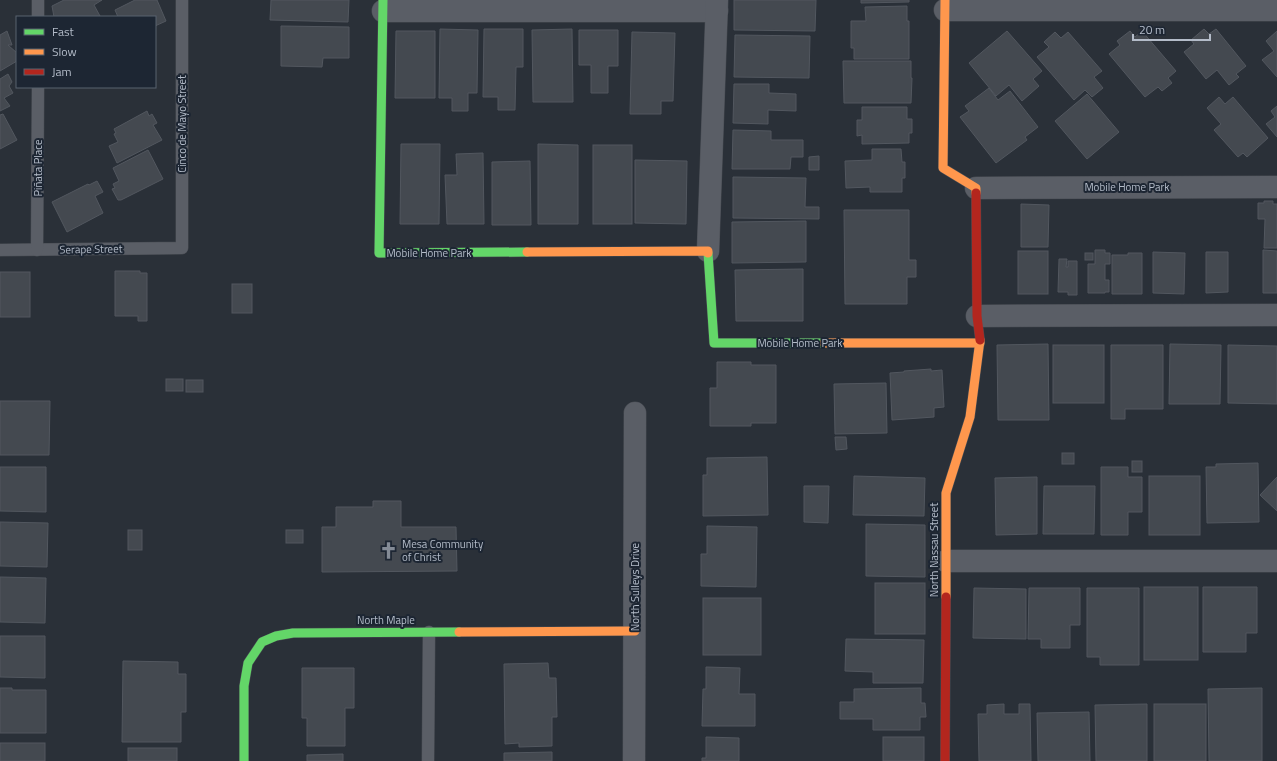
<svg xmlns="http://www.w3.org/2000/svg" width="1277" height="761" viewBox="0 0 1277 761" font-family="'Titillium Web',sans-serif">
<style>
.building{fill:#444950;stroke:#52575f}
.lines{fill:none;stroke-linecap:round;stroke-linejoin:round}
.lane-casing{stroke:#484c53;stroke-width:13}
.street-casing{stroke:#484c53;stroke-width:23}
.fast-casing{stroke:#484c53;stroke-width:10}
.slow-casing{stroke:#484c53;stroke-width:10}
.jam-casing{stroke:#484c53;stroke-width:10}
.lane{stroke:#5a5e66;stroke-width:12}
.street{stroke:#5a5e66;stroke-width:22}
.fast{stroke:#63d668;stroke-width:9}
.slow{stroke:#ff974d;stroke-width:9}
.jam{stroke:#b3261e;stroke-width:9}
.labels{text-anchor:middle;stroke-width:4;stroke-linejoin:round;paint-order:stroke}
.street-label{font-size:11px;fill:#b4bcc9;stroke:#1d2633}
.poi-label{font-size:11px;fill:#b4bcc9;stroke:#1d2633;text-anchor:start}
</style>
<rect width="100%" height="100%" fill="#2a3038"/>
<!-- building -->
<g class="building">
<polygon points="64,0 102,0 94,5 100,16 97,17 54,17 52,6"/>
<polygon points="135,0 157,0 166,21 155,26 155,17 118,17 115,10"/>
<polygon points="271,0 349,0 348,22 270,20"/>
<polygon points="734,0 816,0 815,31 734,30"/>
<polygon points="861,0 909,0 909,2 861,3"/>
<polygon points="907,6 907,21 909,21 909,59 854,59 854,48 851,48 851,21 866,21 865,7"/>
<polygon points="281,26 349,27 349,58 323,58 322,67 281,66"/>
<polygon points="440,29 478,30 477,93 468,93 468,111 452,111 452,98 439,98"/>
<polygon points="484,29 523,29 523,67 516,67 515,110 498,110 498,97 483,97"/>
<polygon points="572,29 573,102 533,102 532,30"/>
<polygon points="1204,29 1209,34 1216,29 1246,66 1236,74 1239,77 1229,85 1217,70 1206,79 1184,52 1194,44 1191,40"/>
<polygon points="579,30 618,30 618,66 608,66 608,93 591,93 591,65 579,65"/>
<polygon points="7,31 12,45 8,45 17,53 17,61 0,71 0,35"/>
<polygon points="396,31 435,31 435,98 395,98"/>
<polygon points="1007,31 1042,71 1033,79 1039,86 1022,101 1009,85 996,96 969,63"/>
<polygon points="1130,31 1135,37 1142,31 1176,71 1168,78 1172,83 1162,91 1158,87 1145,97 1109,54 1120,45 1117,41"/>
<polygon points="1277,31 1277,77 1262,60 1274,51 1266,41"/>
<polygon points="632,32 675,33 673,101 661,101 661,114 630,114"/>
<polygon points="1055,32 1061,38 1068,32 1102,71 1094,77 1103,88 1092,97 1085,90 1074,100 1037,57 1049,47 1044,42"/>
<polygon points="735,35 810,36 809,78 734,77"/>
<polygon points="843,61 911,61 911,78 912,78 911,103 844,103"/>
<polygon points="8,74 12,82 9,86 13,93 4,98 10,106 0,111 0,79"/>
<polygon points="734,84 769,84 769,93 796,94 796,111 768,110 768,124 733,123"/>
<polygon points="989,88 998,100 1010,91 1038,127 1025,137 1027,140 996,163 960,117 969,111 965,106"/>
<polygon points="1087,94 1119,132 1087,159 1055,121"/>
<polygon points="1219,97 1225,104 1233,97 1268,138 1247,157 1243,153 1238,157 1214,130 1221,124 1207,108"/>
<polygon points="1277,106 1277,137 1266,124 1275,117 1271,111"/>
<polygon points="862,107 907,107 907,119 912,119 912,133 909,133 909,143 862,144 862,135 857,136 857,120 862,120"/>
<polygon points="147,111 149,116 152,114 157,123 153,125 162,140 117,163 109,146 118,142 114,134 116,133 114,129"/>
<polygon points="3,114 17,140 0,149 0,115"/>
<polygon points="733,130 771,131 771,140 803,140 803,157 791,157 790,169 732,169"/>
<polygon points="401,144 440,144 439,224 400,224"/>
<polygon points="538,144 578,145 578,224 538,224"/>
<rect x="593" y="145" width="39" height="79"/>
<polygon points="872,149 901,149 902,162 905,162 905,178 902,178 902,192 870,192 870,187 846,188 845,161 872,160"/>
<polygon points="148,150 163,179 121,200 118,200 112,189 115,188 113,184 119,181 113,168"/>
<polygon points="483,153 484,224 447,224 445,175 457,175 456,154"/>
<polygon points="819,156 819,170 809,170 809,157"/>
<polygon points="635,160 687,161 686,224 635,223"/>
<polygon points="530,161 531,225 492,225 492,162"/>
<polygon points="733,177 806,178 805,207 819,207 819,219 733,218"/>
<polygon points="97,181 103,192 95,196 103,213 67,232 52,202 88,184 89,185"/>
<polygon points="1264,201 1273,201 1273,204 1277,204 1277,248 1264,248 1265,219 1258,219 1258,203 1264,203"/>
<polygon points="1021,204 1049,205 1048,247 1021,247"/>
<polygon points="844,210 909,210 909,260 916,260 916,277 907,277 907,304 845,304"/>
<polygon points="806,221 806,262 732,263 732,222"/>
<polygon points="1095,250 1105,250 1105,253 1110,253 1110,264 1105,264 1105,280 1109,280 1109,292 1105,292 1105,293 1088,293 1088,264 1095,264"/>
<polygon points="1263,250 1277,251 1277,293 1263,293"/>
<rect x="1018" y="251" width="30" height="43"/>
<polygon points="1153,252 1185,253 1184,294 1153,293"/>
<polygon points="1206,252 1228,252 1228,292 1206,293"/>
<rect x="1085" y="253" width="8" height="7"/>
<polygon points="1128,253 1142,253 1142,294 1112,294 1112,255 1128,255"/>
<polygon points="1059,259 1067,259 1066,267 1068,267 1068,261 1077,261 1077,295 1068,295 1068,292 1058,292"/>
<polygon points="803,269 803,321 736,321 735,270"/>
<polygon points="115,271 140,271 140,273 147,273 147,321 138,321 138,316 115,316"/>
<rect x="0" y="272" width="30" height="45"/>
<rect x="232" y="284" width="20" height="29"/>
<polygon points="1048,344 1049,420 998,420 997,345"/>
<polygon points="1170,344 1221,345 1220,404 1169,404"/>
<rect x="1053" y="345" width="51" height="58"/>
<polygon points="1111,345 1163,345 1163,409 1125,409 1125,419 1111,419"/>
<polygon points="1228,345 1277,346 1277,404 1228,403"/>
<polygon points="717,362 751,362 751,365 776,365 776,423 751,423 751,426 710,426 710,388 717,388"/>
<polygon points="931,369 931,371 942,370 944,407 934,408 934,417 892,420 890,373 904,372 904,371"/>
<rect x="166" y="379" width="17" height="12"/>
<rect x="186" y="380" width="17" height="12"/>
<polygon points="886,383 887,433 835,434 834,384"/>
<polygon points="0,401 50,401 49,455 0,455"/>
<polygon points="835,437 846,437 847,449 836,450"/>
<rect x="1062" y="453" width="12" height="11"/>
<polygon points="767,457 768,515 703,516 703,475 707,475 707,458"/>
<rect x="1132" y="461" width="10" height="11"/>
<polygon points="1258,463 1259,522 1207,523 1206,467 1216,467 1216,464"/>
<polygon points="0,467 46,467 46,512 0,511"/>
<polygon points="1101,467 1128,467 1128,477 1142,477 1142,512 1128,512 1128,535 1101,535"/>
<polygon points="854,476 925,478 924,516 853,515"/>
<rect x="1149" y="476" width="51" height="59"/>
<polygon points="1037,477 1037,534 996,535 995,478"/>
<polygon points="1277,477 1277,511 1260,495"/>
<polygon points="804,486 829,486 828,523 804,522"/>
<polygon points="1044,486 1095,486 1094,534 1043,534"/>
<polygon points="373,501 401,501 401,527 456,527 457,571 322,572 322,527 336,527 336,507 373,507"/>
<polygon points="0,522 48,523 47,567 0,566"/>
<polygon points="866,524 925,525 925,577 866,576"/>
<polygon points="707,526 757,527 756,587 701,586 701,554 707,554"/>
<rect x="128" y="530" width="14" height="20"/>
<rect x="286" y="530" width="17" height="13"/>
<polygon points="0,577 46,578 45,623 0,622"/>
<rect x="875" y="583" width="50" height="51"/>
<rect x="1144" y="587" width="54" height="73"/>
<polygon points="1203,587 1257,587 1257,633 1246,633 1246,652 1203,652"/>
<polygon points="974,588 1026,589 1026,639 973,638"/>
<polygon points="1029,588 1080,588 1080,625 1070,625 1070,648 1041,648 1041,639 1028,639"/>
<polygon points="1087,588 1139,588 1139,665 1100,665 1100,657 1087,657"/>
<rect x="703" y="598" width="58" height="57"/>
<polygon points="0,636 45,636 45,678 0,677"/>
<polygon points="846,639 924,640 923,683 873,683 873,672 845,671"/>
<polygon points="123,661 178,662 178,674 186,674 186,712 181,712 181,742 122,742"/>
<polygon points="548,663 549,678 556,678 557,717 552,717 552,746 519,747 519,743 505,744 504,664"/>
<polygon points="706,667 740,668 739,694 755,694 755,726 702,726 703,689 706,689"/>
<polygon points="302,668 354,668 354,708 345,708 345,746 307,746 307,718 302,718"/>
<polygon points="0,688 12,688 12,690 46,690 46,733 0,733"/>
<polygon points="921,688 921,703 925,703 926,717 920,717 920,730 873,730 873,719 840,719 840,702 854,702 854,689"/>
<polygon points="1262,688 1262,761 1209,761 1208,689"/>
<polygon points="1004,704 1004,714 1019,714 1019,704 1030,704 1031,761 979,761 978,714 987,714 987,705"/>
<polygon points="1147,704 1147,761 1096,761 1095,705"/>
<rect x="1154" y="704" width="52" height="57"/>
<polygon points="1089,712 1090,761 1038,761 1037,713"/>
<polygon points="706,737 739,738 739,761 702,761 702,758 706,758"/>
<rect x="883" y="737" width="41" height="24"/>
<rect x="0" y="743" width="45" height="18"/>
<rect x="128" y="748" width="49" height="13"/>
<polygon points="552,752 552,761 504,761 504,753"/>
<polygon points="343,754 343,761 307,761 307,755"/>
</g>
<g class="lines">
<defs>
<g id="lane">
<polyline points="38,17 38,0"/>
<polyline points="0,250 182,248 182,0"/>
<polyline points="37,250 38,87"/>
<polyline points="428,761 429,632"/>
</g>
<g id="street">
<polyline points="945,10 1277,10"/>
<polyline points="383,11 717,11"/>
<polyline points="976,188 1277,187"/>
<polyline points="708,251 717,0"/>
<polyline points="977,316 1277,315"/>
<polyline points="946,561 1277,561"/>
<polyline points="634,761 635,413"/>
</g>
<g id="fast">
<polyline points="383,0 379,253 527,252"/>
<polyline points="708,253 714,343 824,343"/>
<polyline points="244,761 244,686 248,663 262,642 276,636 293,633 459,632"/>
</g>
<g id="slow">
<polyline points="945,0 943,168 976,188 976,193"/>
<polyline points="527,252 708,251 708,253"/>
<polyline points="824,343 980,343"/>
<polyline points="946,597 946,493 970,417 980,340"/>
<polyline points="459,632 635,631"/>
</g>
<g id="jam">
<polyline points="976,193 977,316 980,340"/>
<polyline points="945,761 946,597"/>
</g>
</defs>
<!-- lane casing -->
<use href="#lane" class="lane-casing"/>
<!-- street casing -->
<use href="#street" class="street-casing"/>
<!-- fast casing -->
<use href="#fast" class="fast-casing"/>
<!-- slow casing -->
<use href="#slow" class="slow-casing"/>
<!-- jam casing -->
<use href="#jam" class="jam-casing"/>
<!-- lane -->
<use href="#lane" class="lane"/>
<!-- street -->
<use href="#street" class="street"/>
<!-- fast -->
<use href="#fast" class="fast"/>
<!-- slow -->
<use href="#slow" class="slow"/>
<!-- jam -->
<use href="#jam" class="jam"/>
</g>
<!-- icons -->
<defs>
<symbol id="church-bare" viewBox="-9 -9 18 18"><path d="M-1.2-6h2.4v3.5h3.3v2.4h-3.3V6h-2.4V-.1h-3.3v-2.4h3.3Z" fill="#848b96" stroke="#1d2633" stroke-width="2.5" paint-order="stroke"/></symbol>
</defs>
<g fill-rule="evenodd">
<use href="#church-bare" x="376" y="538" width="25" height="25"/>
</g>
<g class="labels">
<!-- street labels -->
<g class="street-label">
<text transform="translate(182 124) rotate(-90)" y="4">Cinco de Mayo Street</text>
<text transform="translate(38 168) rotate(-90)" y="4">Piñata Place</text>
<text x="1127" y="191">Mobile Home Park</text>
<text transform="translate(91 249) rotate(-1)" y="4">Serape Street</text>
<text x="429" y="257">Mobile Home Park</text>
<text x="800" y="347">Mobile Home Park</text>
<text transform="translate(934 550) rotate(-90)" y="4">North Nassau Street</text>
<text transform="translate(635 587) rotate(-90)" y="4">North Sulleys Drive</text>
<text x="386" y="624">North Maple</text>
</g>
<!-- poi labels -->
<g class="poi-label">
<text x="402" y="548">Mesa Community<tspan x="402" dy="13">of Christ</tspan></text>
</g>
</g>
<!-- legend -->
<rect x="16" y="16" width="140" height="72" fill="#1d2633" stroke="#59626f"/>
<rect x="24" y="29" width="20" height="6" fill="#63d668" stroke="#59626f"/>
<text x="52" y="36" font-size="12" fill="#b4bcc9">Fast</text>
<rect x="24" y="49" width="20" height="6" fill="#ff974d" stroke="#59626f"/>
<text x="52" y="56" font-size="12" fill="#b4bcc9">Slow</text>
<rect x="24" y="69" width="20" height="6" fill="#b3261e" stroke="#59626f"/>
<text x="52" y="76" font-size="12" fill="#b4bcc9">Jam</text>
<!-- scale -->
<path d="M1133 34v6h77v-6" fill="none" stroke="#b4bcc9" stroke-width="2"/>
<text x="1139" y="34" font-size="12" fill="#b4bcc9" stroke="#1d2633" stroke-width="3" paint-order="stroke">20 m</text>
</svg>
